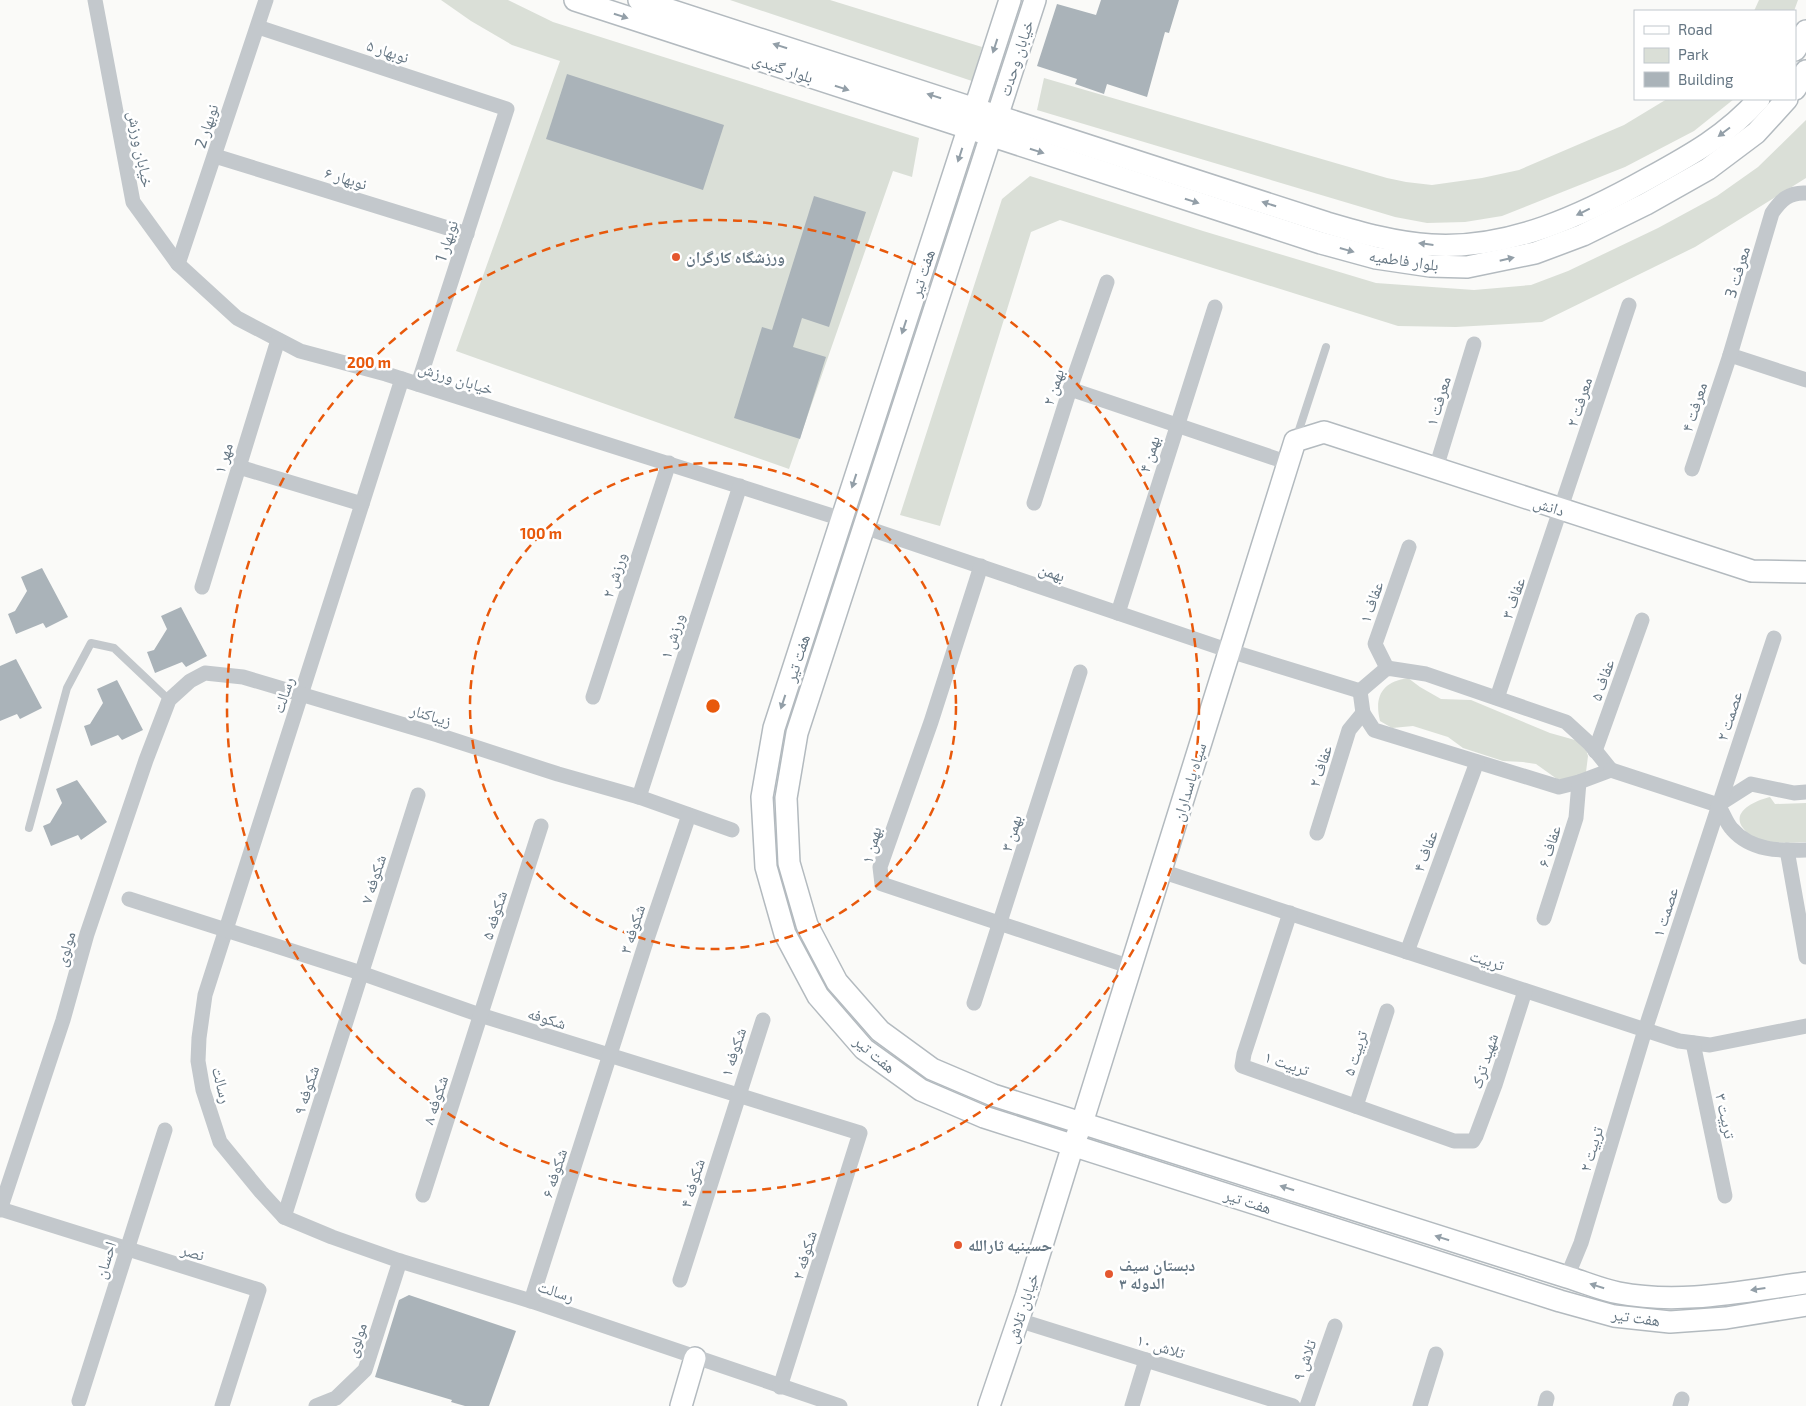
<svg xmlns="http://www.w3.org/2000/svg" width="1806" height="1406" viewBox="0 0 1806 1406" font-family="'Exo 2','Noto Naskh Arabic',sans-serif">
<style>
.green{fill:#dadfd7}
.building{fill:#aab3b9}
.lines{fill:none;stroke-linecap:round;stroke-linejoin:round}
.secondary-casing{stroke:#b3babf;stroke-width:24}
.lane{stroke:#c3c8cc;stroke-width:8}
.street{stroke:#c3c8cc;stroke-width:15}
.secondary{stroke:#fff;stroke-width:21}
.oneway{fill:#939fa8}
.ring{fill:none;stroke:#e8590c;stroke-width:2.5;stroke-dasharray:9 6}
.poi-dot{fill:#e4572e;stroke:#fff;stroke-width:2}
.labels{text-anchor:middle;stroke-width:5;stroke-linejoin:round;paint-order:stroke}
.street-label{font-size:16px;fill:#657683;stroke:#fff}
.poi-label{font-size:16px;font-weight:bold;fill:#657683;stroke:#fff;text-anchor:start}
.centre{fill:#e8590c;stroke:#fff;stroke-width:2.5}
.ring-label{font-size:15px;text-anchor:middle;font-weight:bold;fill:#e8590c;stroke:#fff;stroke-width:5;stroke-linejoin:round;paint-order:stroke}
</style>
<rect width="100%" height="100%" fill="#fafaf8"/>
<!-- green -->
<g class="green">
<polygon points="441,0 508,0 553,22 919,138 912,177 893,171 789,469 456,351 560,61 512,45 471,21"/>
<polygon points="730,0 830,0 982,47 972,81"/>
<polygon points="1759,0 1798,0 1794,11 1754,11"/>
<polygon points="1044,78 1387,178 1406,182 1432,185 1482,178 1519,170 1624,125 1667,99 1734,99 1694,131 1625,167 1502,216 1465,222 1427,223 1395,217 1037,110"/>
<polygon points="1806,120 1806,178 1695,247 1542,322 1456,327 1398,326 1060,220 1031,232 940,526 900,515 1002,199 1030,176 1203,231 1376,283 1474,290 1531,285 1568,271 1658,228 1717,196 1758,167"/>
<path d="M1408 678 1420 687 1441 699 1471 700 1550 733 1575 740 1585 746 1588 756 1586 772 1569 781 1557 779 1536 764 1523 762 1503 761 1463 748 1448 737 1413 726 1392 728 1380 721C1374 696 1382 682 1408 678Z"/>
<path d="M1770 797 1775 804 1806 803V842C1790 843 1771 844 1755 838 1751 837 1746 832 1743 828 1730 811 1757 800 1770 797Z"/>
</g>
<!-- building -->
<g class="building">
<polygon points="1101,0 1179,0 1169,33 1165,32 1147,97 1107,84 1104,94 1075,84 1077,79 1037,66 1057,4 1096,15"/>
<polygon points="567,74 724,125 703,190 546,139"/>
<polygon points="814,196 866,212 829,327 802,318 793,347 826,357 800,439 734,418 762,327 772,330"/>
<polygon points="42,568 68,617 46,628 43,623 16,634 8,614 15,611 27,591 21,577"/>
<polygon points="181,607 207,656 186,667 182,662 155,673 147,652 154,650 167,629 161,616"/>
<polygon points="16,659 42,708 20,719 17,714 0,721 0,666"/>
<polygon points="117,680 143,730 122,740 118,735 91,746 84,726 90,724 103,703 97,689"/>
<polygon points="77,780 107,822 81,840 78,835 51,846 43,826 50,823 62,803 56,789"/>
<polygon points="409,1295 516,1331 489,1406 465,1406 451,1402 452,1400 375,1377 399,1300"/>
</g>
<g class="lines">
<defs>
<g id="secondary">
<polyline points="575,0 1321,243 1376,258 1430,266 1467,267 1535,253 1583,235 1646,204 1708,169 1756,133 1787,99"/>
<path d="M639 0 1327 223C1361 233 1396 243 1431 245 1509 250 1583 215 1649 178 1691 155 1727 135 1759 99"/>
<polyline points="1010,0 774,728 762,797 766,867 785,934 818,996 864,1049 921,1090 984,1117 1560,1301 1614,1316 1670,1322 1726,1318 1806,1305"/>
<path d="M1035 0 797 733 786 798 789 863 807 925 837 982 880 1031 932 1069 993 1095 1567 1277C1584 1282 1602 1290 1619 1293 1681 1305 1744 1291 1806 1283"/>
<polyline points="1795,50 1806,31"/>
<polyline points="1795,89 1806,71"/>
<polyline points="681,1406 695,1358"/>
<polyline points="989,1406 1026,1297 1073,1145 1082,1123 1295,441 1324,432 1752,571 1806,572"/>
</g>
</defs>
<!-- secondary casing -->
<use href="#secondary" class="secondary-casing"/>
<!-- lane -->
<g class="lane">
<polyline points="1297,436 1326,347"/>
<polyline points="29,828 67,688 91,643 114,648 169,700"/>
</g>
<!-- street -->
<g class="street">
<polyline points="95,0 133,202 178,264 237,318 300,351 386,374 842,519"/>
<polyline points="258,27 507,109 418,384"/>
<polyline points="215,156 467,234"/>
<polyline points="178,264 266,0"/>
<polyline points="1730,355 1806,380"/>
<polyline points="402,379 205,995 199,1038 198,1061 203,1090 220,1142 261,1192 284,1217 332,1237 400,1261 531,1301 840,1406"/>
<polyline points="1070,389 1289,463"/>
<polyline points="239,467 362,504"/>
<polyline points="1436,468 1474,344"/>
<path d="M1692 469 1730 355 1772 213C1781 200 1789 192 1806 193"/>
<polyline points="1034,503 1070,389 1107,282"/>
<polyline points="864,527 1230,651 1360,691"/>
<polyline points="981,566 931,722 880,867 882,884 1131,967"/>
<polyline points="202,587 278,340"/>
<polyline points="1118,613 1215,307"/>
<polygon points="1387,668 1426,674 1566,722 1590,744 1611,770 1579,782 1559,787 1374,730 1363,713 1360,691"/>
<polyline points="1387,668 1375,644 1409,547"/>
<polyline points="593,697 669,463"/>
<polyline points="1497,698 1629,305"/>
<polyline points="1595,751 1642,620"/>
<path d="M1611 770 1718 805C1723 812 1726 823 1732 829 1751 851 1780 851 1806 850"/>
<polyline points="639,797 740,486"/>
<polyline points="1718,805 1751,784 1794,793 1806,792"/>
<polyline points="1317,833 1349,730 1363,713"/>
<polyline points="1787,850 1806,957"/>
<polyline points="1161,871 1679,1041 1710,1045 1806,1026"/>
<polyline points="129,899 361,973 480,1015 860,1133 780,1387"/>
<polyline points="1290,913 1244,1054 1242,1066 1454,1141 1473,1141 1476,1136 1495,1085 1525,991"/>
<polyline points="1544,918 1576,818 1579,782"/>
<polyline points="1407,952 1477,762"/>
<polyline points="974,1003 1080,672"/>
<polyline points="1693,1043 1725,1196"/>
<polyline points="1356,1106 1387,1011"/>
<polyline points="423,1195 541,826"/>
<polyline points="0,1209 259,1290 222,1406"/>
<polyline points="0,1210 63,1020 87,934 146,760 169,700 190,681 205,673 243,677 438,735 558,774 639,797 732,830"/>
<polyline points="284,1217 418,795"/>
<polyline points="1567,1277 1581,1243 1645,1030 1774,638"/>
<polyline points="680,1280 763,1020"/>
<polyline points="531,1301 645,945 689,815"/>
<polyline points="1018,1320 1293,1406"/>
<polyline points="79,1401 165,1130"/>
<polyline points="316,1406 336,1398 365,1370 400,1261"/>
<polyline points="1132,1406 1146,1360"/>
<polyline points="1307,1406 1335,1326"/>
<polyline points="1420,1406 1436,1354"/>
<polyline points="1545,1406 1547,1398"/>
<polyline points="1680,1406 1682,1399"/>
</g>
<!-- secondary -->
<use href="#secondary" class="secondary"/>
</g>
<!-- one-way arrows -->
<defs><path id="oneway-solid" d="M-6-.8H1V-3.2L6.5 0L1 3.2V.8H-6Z" transform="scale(1.25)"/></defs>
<g class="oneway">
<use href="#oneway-solid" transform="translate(621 16) rotate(18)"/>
<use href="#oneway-solid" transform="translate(780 46) rotate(-162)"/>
<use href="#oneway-solid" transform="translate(995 46) rotate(108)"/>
<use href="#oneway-solid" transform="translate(842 88) rotate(18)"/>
<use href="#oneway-solid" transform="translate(934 96) rotate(-162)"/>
<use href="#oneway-solid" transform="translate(1724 132) rotate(143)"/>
<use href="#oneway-solid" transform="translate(1037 151) rotate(18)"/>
<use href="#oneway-solid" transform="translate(960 155) rotate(108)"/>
<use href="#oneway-solid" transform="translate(1192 201) rotate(18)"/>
<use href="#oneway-solid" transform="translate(1269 204) rotate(-162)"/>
<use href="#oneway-solid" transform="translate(1583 212) rotate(154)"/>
<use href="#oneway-solid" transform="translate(1426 244) rotate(-173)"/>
<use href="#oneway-solid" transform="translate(1347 250) rotate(16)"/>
<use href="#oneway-solid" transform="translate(1507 259) rotate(-13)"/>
<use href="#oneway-solid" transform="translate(904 327) rotate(108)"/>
<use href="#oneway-solid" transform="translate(854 481) rotate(108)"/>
<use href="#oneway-solid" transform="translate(783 702) rotate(108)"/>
<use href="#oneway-solid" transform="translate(1287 1188) rotate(-162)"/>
<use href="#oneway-solid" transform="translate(1442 1238) rotate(-162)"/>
<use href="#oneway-solid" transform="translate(1597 1286) rotate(-163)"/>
<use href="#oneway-solid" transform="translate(1758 1289) rotate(172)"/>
</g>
<!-- distance rings -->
<g class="ring">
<circle cx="713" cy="706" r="243"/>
<circle cx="713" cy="706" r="486"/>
</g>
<!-- markers -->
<g class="poi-dot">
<circle cx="676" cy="257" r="5"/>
<circle cx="958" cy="1245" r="5"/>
<circle cx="1109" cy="1274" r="5"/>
</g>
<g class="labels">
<!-- street labels -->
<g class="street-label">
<text transform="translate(388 51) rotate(18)" y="6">نوبهار ۵</text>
<text transform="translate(1016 58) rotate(-72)" y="6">خیابان وحدت</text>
<text transform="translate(783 68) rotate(18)" y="6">بلوار گنبدی</text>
<text transform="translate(206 126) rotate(-72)" y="6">نوبهار 2</text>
<text transform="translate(141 149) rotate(79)" y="6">خیابان ورزش</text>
<text transform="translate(346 178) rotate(17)" y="6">نوبهار ۶</text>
<text transform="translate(446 241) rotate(-72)" y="6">نوبهار 1</text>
<text transform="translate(1404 260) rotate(8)" y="6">بلوار فاطمیه</text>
<text transform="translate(1737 272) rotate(-73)" y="6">معرفت 3</text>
<text transform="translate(922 273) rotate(-72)" y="6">هفت تیر</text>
<text transform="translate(456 378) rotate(17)" y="6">خیابان ورزش</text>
<text transform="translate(1053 387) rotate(-72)" y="6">بهمن ۲</text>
<text transform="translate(1438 401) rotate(-73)" y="6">معرفت ۱</text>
<text transform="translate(1579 402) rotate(-72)" y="6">معرفت ۲</text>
<text transform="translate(1694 407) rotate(-72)" y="6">معرفت ۴</text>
<text transform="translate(1149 454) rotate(-73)" y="6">بهمن ۴</text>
<text transform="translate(223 458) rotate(-73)" y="6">مهر ۱</text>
<text transform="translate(1549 506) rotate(18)" y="6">دانش</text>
<text transform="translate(1052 572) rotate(19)" y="6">بهمن</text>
<text transform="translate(614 575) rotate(-72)" y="6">ورزش ۲</text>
<text transform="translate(1513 598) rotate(-71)" y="6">عفاف ۳</text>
<text transform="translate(1371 602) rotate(-71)" y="6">عفاف ۱</text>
<text transform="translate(672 636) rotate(-72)" y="6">ورزش ۱</text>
<text transform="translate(797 658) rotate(-72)" y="6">هفت تیر</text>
<text transform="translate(1602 680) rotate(-71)" y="6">عفاف ۵</text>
<text transform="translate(283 695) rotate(-72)" y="6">رسالت</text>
<text transform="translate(431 715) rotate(17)" y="6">زیباکنار</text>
<text transform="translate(1729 716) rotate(-72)" y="6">عصمت ۲</text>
<text transform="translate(1320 766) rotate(-72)" y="6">عفاف ۲</text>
<text transform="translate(1189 782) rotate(-73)" y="6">سپاه پاسداران</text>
<text transform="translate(1011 833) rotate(-73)" y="6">بهمن ۳</text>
<text transform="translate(871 845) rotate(-75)" y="6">بهمن ۱</text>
<text transform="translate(1549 846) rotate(-72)" y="6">عفاف ۶</text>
<text transform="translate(1425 851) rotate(-70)" y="6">عفاف ۴</text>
<text transform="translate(373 879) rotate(-72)" y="6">شکوفه ۷</text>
<text transform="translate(1665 912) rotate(-72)" y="6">عصمت ۱</text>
<text transform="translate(494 915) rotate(-72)" y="6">شکوفه ۵</text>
<text transform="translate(632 929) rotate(-72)" y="6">شکوفه ۳</text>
<text transform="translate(65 949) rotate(-74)" y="6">مولوی</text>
<text transform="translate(1487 960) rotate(18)" y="6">تربیت</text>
<text transform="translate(547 1018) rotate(17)" y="6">شکوفه</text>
<text transform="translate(733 1052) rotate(-72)" y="6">شکوفه ۱</text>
<text transform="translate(1355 1053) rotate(-72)" y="6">تربیت ۵</text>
<text transform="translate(875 1054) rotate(40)" y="6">هفت تیر</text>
<text transform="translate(1484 1061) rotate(-72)" y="6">شهید ترک</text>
<text transform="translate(1287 1063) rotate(19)" y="6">تربیت ۱</text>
<text transform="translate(222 1085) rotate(76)" y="6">رسالت</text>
<text transform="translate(306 1090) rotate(-72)" y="6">شکوفه ۹</text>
<text transform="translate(435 1100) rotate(-72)" y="6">شکوفه ۸</text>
<text transform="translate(1726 1116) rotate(78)" y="6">تربیت ۳</text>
<text transform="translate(1591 1149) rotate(-73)" y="6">تربیت ۲</text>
<text transform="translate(554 1173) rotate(-72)" y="6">شکوفه ۶</text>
<text transform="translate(692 1183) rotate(-73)" y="6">شکوفه ۴</text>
<text transform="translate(1248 1201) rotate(18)" y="6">هفت تیر</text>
<text transform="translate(193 1252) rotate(17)" y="6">نصر</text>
<text transform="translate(804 1255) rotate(-73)" y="6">شکوفه ۲</text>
<text transform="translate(105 1260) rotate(-73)" y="6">احسان</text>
<text transform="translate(556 1291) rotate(18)" y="6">رسالت</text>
<text transform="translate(1022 1308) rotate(-72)" y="6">خیابان تلاش</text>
<text transform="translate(1636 1317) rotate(8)" y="6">هفت تیر</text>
<text transform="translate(356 1340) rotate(-72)" y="6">مولوی</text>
<text transform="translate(1161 1346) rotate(17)" y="6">تلاش ۱۰</text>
<text transform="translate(1304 1360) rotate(-71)" y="6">تلاش ۹</text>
</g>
<!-- poi labels -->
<g class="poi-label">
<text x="686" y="263">ورزشگاه کارگران</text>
<text x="968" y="1251">حسینیه ثارالله</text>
<text x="1119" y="1271">دبستان سیف<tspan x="1119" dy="18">الدوله ۳</tspan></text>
</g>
</g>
<circle cx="713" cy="706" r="8" class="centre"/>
<g class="ring-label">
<text x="369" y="368">200 m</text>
<text x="541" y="539">100 m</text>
</g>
<!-- legend -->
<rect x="1634" y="10" width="162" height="90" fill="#ffffff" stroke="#c1c8cd"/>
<rect x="1644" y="26" width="25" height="8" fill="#ffffff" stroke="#c1c8cd"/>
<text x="1678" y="35" font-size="15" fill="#657683">Road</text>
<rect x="1644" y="48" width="25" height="15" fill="#dadfd7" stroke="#c1c8cd"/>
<text x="1678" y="60" font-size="15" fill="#657683">Park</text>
<rect x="1644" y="72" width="25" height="15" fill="#aab3b9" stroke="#c1c8cd"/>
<text x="1678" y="85" font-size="15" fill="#657683">Building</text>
</svg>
